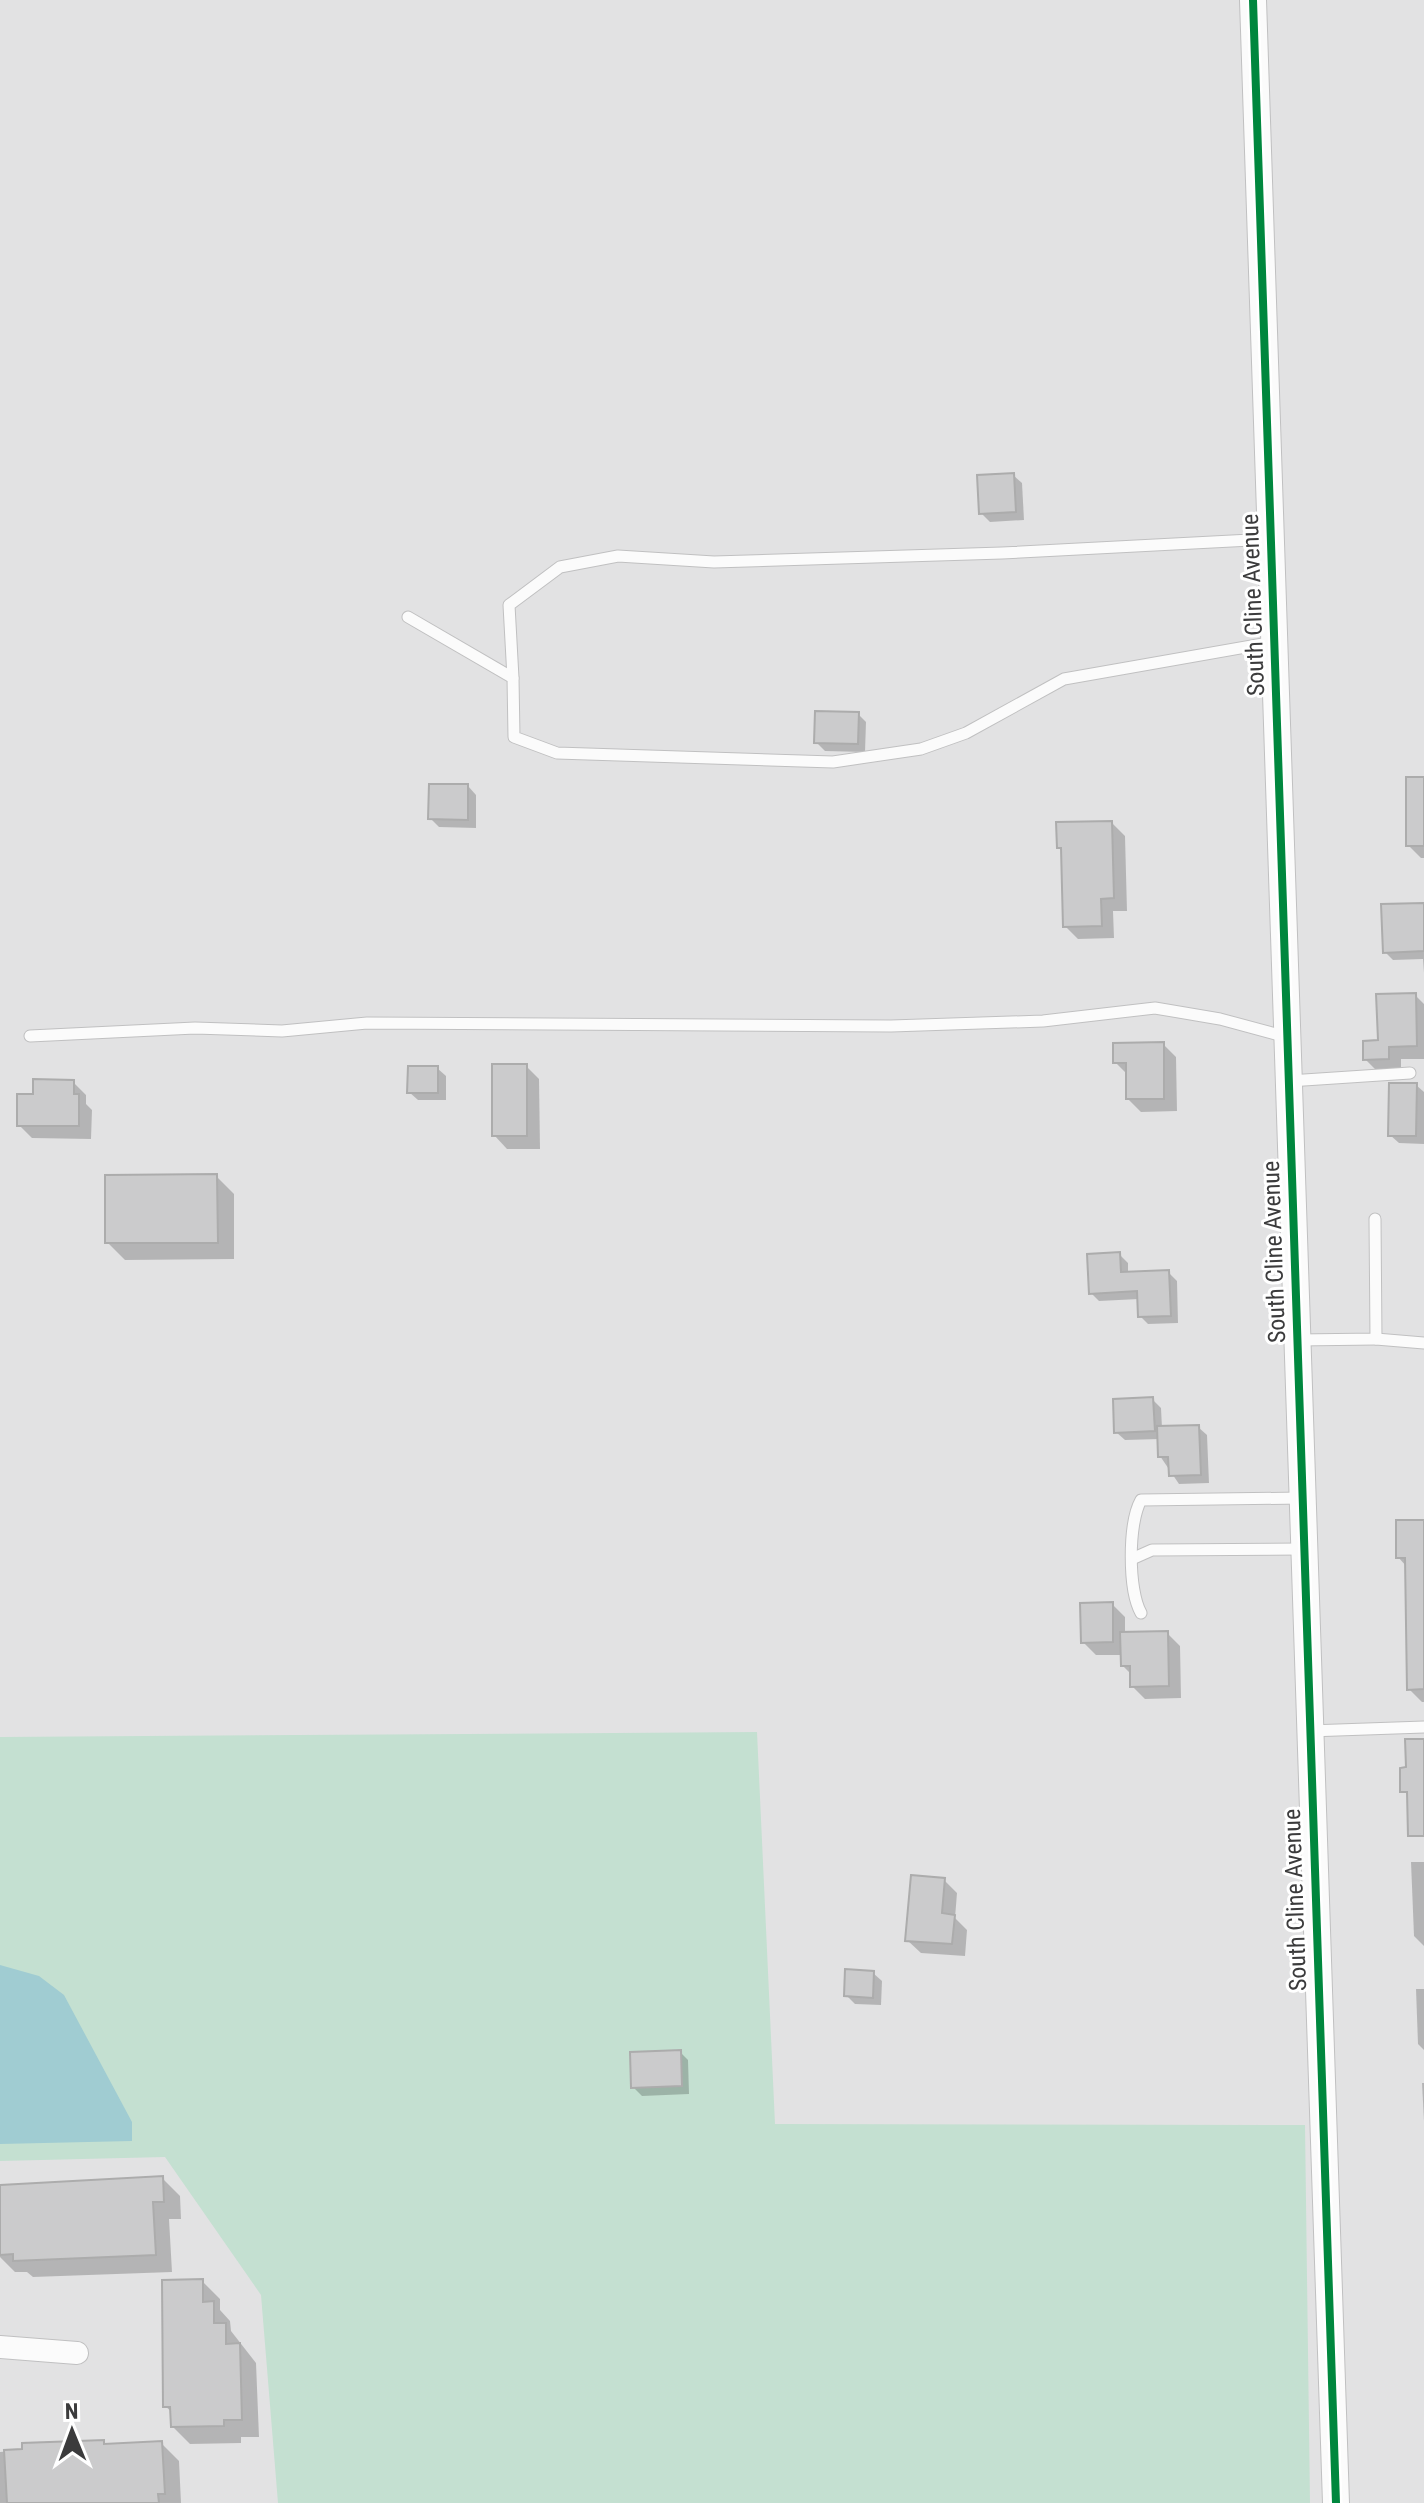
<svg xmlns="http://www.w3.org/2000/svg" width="1424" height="2503" viewBox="0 0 1424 2503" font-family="'Roboto Condensed',sans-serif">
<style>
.green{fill:#c4e0d1}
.water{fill:#a0ccd2}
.shadow{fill:#0003}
.building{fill:#cbcbcc;stroke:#acacac;stroke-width:2}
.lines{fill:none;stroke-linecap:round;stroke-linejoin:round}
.service-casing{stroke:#c0c0c1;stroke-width:13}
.minor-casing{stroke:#c0c0c1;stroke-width:24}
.tertiary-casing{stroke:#c0c0c1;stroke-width:28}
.service{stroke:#fbfbfb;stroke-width:11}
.minor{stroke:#fbfbfb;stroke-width:22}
.tertiary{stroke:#fbfbfb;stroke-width:26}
.cycleway-casing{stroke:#fff;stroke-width:13}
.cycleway{stroke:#00873e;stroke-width:8}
.labels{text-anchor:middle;stroke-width:6;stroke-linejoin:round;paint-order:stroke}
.street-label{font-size:24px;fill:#3b3b3c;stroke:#fff}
</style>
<rect width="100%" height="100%" fill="#e2e2e3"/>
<!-- green -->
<polygon class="green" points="757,1732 775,2124 1305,2125 1310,2503 278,2503 261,2295 165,2157 0,2161 0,1737"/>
<!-- water -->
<polygon class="water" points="0,1965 39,1976 64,1995 132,2122 132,2141 0,2144"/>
<!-- shadow -->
<g class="shadow">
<polygon points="1013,475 1022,483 1024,520 990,522 981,513"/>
<polygon points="858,714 866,722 865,752 825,751 816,742"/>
<polygon points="1424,779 1424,858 1421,858 1408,845"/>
<polygon points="468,786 476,795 476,828 439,827 430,818"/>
<polygon points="1112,823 1125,836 1127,911 1113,911 1114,938 1078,939 1065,926 1063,852 1059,847"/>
<polygon points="1424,905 1424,973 1423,959 1393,960 1385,952"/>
<polygon points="1415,995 1424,1004 1424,1059 1401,1059 1401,1072 1378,1072 1365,1059"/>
<polygon points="1163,1044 1176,1057 1177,1111 1141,1112 1128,1099 1128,1075 1115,1062"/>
<polygon points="526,1066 539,1079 540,1149 507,1149 494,1135"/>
<polygon points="437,1068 446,1076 446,1100 418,1100 409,1092"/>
<polygon points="73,1082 86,1095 86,1104 92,1110 91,1139 32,1138 19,1125 35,1096"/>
<polygon points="1416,1085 1424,1092 1424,1144 1399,1143 1390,1135"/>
<polygon points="216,1176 234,1194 234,1259 125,1260 107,1242"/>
<polygon points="1119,1254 1128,1263 1128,1273 1168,1272 1177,1281 1178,1323 1148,1324 1140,1316 1139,1299 1099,1301 1091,1293"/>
<polygon points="1152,1399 1161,1408 1162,1428 1198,1427 1207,1435 1209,1483 1179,1484 1160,1456 1160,1439 1125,1440 1116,1432"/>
<polygon points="1424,1522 1424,1702 1422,1702 1409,1689 1407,1567 1398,1557"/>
<polygon points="1112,1604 1125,1617 1125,1634 1167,1633 1180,1646 1181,1698 1145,1699 1132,1686 1132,1675 1123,1666 1122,1655 1096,1655 1083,1642"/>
<polygon points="1411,1862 1424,1862 1424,1946 1414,1936"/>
<polygon points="944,1880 957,1893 955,1918 967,1930 965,1956 921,1953 907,1940"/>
<polygon points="873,1973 882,1981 881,2005 855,2004 846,1995"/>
<polygon points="1416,1989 1424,1989 1424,2050 1418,2044"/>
<polygon points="680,2052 688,2060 689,2094 642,2096 633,2087"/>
<polygon points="1422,2083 1424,2083 1424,2121"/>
<polygon points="162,2178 180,2196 181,2219 169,2219 172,2272 33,2277 27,2272 15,2272 0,2257 0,2187"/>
<polygon points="202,2281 220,2299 220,2310 230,2321 231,2331 256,2363 259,2437 241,2437 241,2443 190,2444 173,2427 173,2413 165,2406"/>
<polygon points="161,2443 179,2461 181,2503 0,2503 0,2452 24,2450 24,2445"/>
</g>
<!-- building -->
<g class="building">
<polygon points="1014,473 1016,512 979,514 977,475"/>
<polygon points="815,711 859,712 858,744 814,743"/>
<rect x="1406" y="777" width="18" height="69"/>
<polygon points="429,784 468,784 468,820 428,819"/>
<polygon points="1112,821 1114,898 1101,899 1102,926 1063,927 1061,848 1057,848 1056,822"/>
<polygon points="1424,903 1424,951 1383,953 1381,904"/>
<polygon points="1416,993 1417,1046 1389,1047 1389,1059 1363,1060 1363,1041 1378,1040 1376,994"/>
<polygon points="1164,1042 1164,1099 1126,1099 1126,1063 1113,1063 1113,1043"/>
<rect x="492" y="1064" width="35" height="72"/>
<polygon points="408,1066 438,1066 438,1093 407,1093"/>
<polygon points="33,1079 74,1080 74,1094 79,1094 79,1126 17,1126 17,1094 33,1094"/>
<polygon points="1389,1083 1417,1083 1416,1136 1388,1136"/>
<polygon points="217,1174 218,1243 105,1243 105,1175"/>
<polygon points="1120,1252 1121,1272 1169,1270 1171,1316 1138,1317 1137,1291 1089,1294 1087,1254"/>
<polygon points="1153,1397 1155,1431 1114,1433 1113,1399"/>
<polygon points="1199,1425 1201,1475 1169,1476 1168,1457 1158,1457 1157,1426"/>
<polygon points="1396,1520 1424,1520 1424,1689 1407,1690 1405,1558 1396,1558"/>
<polygon points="1113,1602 1113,1642 1081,1643 1080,1603"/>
<polygon points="1168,1631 1169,1686 1130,1687 1130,1666 1121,1666 1120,1632"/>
<polygon points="1405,1739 1424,1739 1424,1836 1408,1836 1407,1792 1400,1792 1400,1768 1406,1767"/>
<polygon points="911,1875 945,1878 942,1913 955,1915 952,1944 905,1941"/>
<polygon points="845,1969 874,1971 873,1998 844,1996"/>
<polygon points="681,2050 682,2086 631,2088 630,2052"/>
<polygon points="163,2176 164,2202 153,2202 156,2255 13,2261 13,2254 0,2255 0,2185"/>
<polygon points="203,2279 203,2302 214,2301 214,2323 226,2323 226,2344 240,2343 242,2420 224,2420 224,2426 171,2427 170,2407 163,2407 162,2280"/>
<polygon points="104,2440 104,2444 162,2441 165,2494 158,2494 159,2503 7,2503 4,2450 22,2449 22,2443"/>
</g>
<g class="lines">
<defs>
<g id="service">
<polyline points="408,617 513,678 514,737 557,753 833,762 921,749 966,733 1064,679 1274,642"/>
<polyline points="513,678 509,605 560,567 618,556 714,562 1002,553 1270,539"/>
<polyline points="30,1036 195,1028 282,1031 367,1023 891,1026 1043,1021 1155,1008 1220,1019 1287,1037"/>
<polyline points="1289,1081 1410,1073"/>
<polyline points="1376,1339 1424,1343"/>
<polyline points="1298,1340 1376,1339 1375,1219"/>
<polyline points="1134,1558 1152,1550 1303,1549"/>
<path d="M1141 1613C1128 1590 1128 1523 1141 1500L1301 1498"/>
<polyline points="1309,1731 1424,1727"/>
</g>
<polyline id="minor" points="0,2347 77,2353"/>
<polyline id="tertiary" points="1253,0 1336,2503"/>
</defs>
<!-- service casing -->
<use href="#service" class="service-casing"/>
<!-- minor casing -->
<use href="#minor" class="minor-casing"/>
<!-- tertiary casing -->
<use href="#tertiary" class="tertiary-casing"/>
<!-- service -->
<use href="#service" class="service"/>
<!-- minor -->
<use href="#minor" class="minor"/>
<!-- tertiary -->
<use href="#tertiary" class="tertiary"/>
<defs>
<polyline id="cycleway" points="1253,0 1336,2503"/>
</defs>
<!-- cycleway casing -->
<use href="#cycleway" class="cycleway-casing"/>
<!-- cycleway -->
<use href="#cycleway" class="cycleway"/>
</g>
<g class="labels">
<!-- street labels -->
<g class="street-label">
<text transform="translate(1253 605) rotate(-92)" y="8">South Cline Avenue</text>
<text transform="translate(1274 1252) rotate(-92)" y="8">South Cline Avenue</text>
<text transform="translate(1295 1900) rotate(-92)" y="8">South Cline Avenue</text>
</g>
</g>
<!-- north arrow -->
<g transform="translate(72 2431) rotate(359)" stroke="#ffffff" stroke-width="6" paint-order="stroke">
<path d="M0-6L14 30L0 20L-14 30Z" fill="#3b3b3c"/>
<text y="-12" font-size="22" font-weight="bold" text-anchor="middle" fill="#3b3b3c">N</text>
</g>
</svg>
